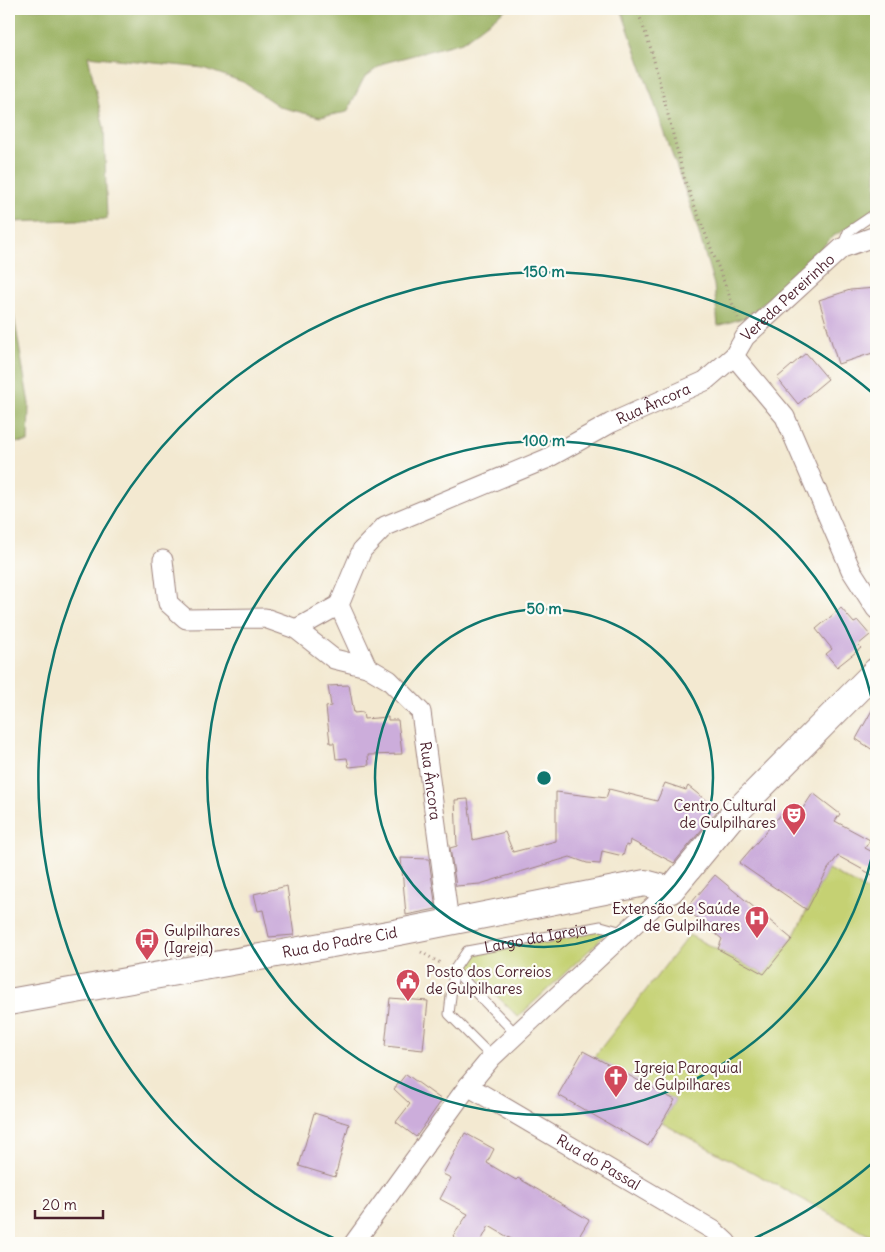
<svg xmlns="http://www.w3.org/2000/svg" width="885" height="1252" viewBox="0 0 885 1252" font-family="Delius,sans-serif">
<style>
.green{fill:#c5d173;stroke:#88784f}
.forest{fill:#9cb365;stroke:#736948}
.building{fill:#ccaddb}
.lines{fill:none;stroke-linecap:round;stroke-linejoin:round}
.lane-casing{stroke:#9e847e;stroke-width:11}
.street-casing{stroke:#9e847e;stroke-width:21}
.secondary-casing{stroke:#9e847e;stroke-width:28}
.path{stroke:#9e847e;stroke-width:3;stroke-dasharray:1 4;stroke-linecap:butt}
.lane{stroke:#fff;stroke-width:9}
.street{stroke:#fff;stroke-width:19}
.secondary{stroke:#fff;stroke-width:26}
.ring{fill:none;stroke:#0f766e;stroke-width:2.5}
.labels{text-anchor:middle;stroke-width:4.5;stroke-linejoin:round;paint-order:stroke}
.street-label{font-size:15px;fill:#4a1f2b;stroke:#fdfcf7}
.poi-label{font-size:15px;fill:#4a1f2b;stroke:#fdfcf7;text-anchor:start}
.centre{fill:#0f766e;stroke:#fdfcf7;stroke-width:2.5}
.ring-label{font-size:15px;text-anchor:middle;font-weight:bold;fill:#0f766e;stroke:#fdfcf7;stroke-width:4.5;stroke-linejoin:round;paint-order:stroke}
</style>
<rect width="100%" height="100%" fill="#fdfcf7"/>
<filter id="ink" filterUnits="userSpaceOnUse"><feTurbulence type="fractalNoise" baseFrequency=".02" numOctaves="2"/><feDisplacementMap in="SourceGraphic" scale="10" xChannelSelector="R" yChannelSelector="G"/><feConvolveMatrix kernelMatrix="1 2 1 2 8 2 1 2 1" color-interpolation-filters="sRGB"/></filter>
<filter id="wash" filterUnits="userSpaceOnUse"><feTurbulence type="fractalNoise" baseFrequency=".0096" numOctaves="4" result="noise"/><feDisplacementMap in="SourceGraphic" scale="20" xChannelSelector="R" yChannelSelector="G"/><feGaussianBlur stdDeviation="1.12" result="paint"/><feColorMatrix in="noise" values="0 0 0 0 0 0 0 0 0 0 0 0 0 0 0 0 0 1.4 0 .05"/><feComposite in="paint" operator="in"/></filter>
<g filter="url(#wash)">
<rect width="100%" height="100%" fill="#f3e9d1"/>
<!-- green -->
<g class="green">
<polygon points="828,869 876,895 876,1239 662,1123 675,1100 594,1057 689,935 764,974 792,939"/>
<polygon points="597,930 602,932 603,937 598,942 518,1017 470,969 468,963 474,955"/>
</g>
<!-- forest -->
<g class="forest">
<polygon points="9,9 506,9 462,42 384,63 364,78 347,112 320,117 280,107 243,82 203,68 88,56 104,128 107,219 9,222"/>
<polygon points="621,9 876,9 876,211 832,237 785,287 746,317 718,326 714,285 693,213"/>
<polygon points="9,287 29,404 28,442 9,443"/>
</g>
<g id="blocks">
<!-- building -->
<g class="building">
<polygon points="876,288 876,352 838,364 819,300 850,290"/>
<polygon points="806,353 828,379 798,404 777,378"/>
<polygon points="841,608 854,623 858,621 870,635 858,645 861,648 837,667 826,654 832,649 816,629"/>
<polygon points="349,685 354,713 363,712 364,719 388,717 388,720 398,720 402,754 368,755 369,765 349,767 347,758 336,759 334,743 330,743 326,707 331,706 328,686"/>
<polygon points="876,703 876,752 856,739"/>
<polygon points="665,783 686,790 688,786 718,810 674,863 630,840 629,846 626,845 623,856 602,851 600,864 587,863 570,857 480,884 456,886 450,848 457,846 455,800 468,799 473,840 505,832 513,852 556,841 556,792 606,798 609,789 657,801"/>
<polygon points="813,793 840,814 835,821 870,840 865,848 876,854 876,877 838,856 828,869 807,910 739,863 782,813 795,820"/>
<polygon points="401,858 429,859 436,909 406,915"/>
<polygon points="715,875 792,939 764,974 718,949 722,939 686,909"/>
<polygon points="287,886 294,935 269,937 263,910 258,911 254,894"/>
<polygon points="390,998 428,1001 423,1050 385,1046"/>
<polygon points="583,1051 675,1100 648,1146 558,1095"/>
<polygon points="406,1074 442,1100 416,1137 396,1122 410,1104 394,1089"/>
<polygon points="314,1113 349,1124 335,1177 299,1166"/>
<polygon points="465,1133 494,1149 487,1163 516,1180 518,1178 589,1220 575,1243 518,1243 489,1226 480,1243 462,1243 453,1236 468,1214 440,1199 451,1178 443,1174"/>
</g>
</g>
</g>
<g filter="url(#ink)">
<use href="#blocks" fill-opacity="0" stroke="#9e847e" stroke-width="1"/>
<g class="lines">
<defs>
<g id="lane">
<polyline points="842,247 848,232 876,213"/>
<polyline points="454,970 517,1035"/>
<path id="s1" d="M492 1057 449 1014 454 970 467 951 601 926 626 933"/>
</g>
<g id="street">
<polyline points="734,356 785,417 851,570 876,609"/>
<path id="s2" d="M163 560 168 603 186 619 265 618 296 629 334 659 367 667 389 680 421 712 449 922"/>
<polyline points="296,629 339,605"/>
<path id="s3" d="M367 667 339 605 362 550 385 526 546 459 611 423 705 381 734 356 745 337 842 248 876 236"/>
<path id="s4" d="M468 1086 713 1230 727 1243"/>
<polyline points="354,1243 468,1086 492,1057 671,890"/>
</g>
<g id="secondary">
<path id="s5" d="M9 1002 399 932 645 883 671 890 733 815 876 671"/>
</g>
</defs>
<!-- lane casing -->
<use href="#lane" class="lane-casing"/>
<!-- street casing -->
<use href="#street" class="street-casing"/>
<!-- secondary casing -->
<use href="#secondary" class="secondary-casing"/>
<!-- path -->
<g class="path">
<polyline points="637,9 651,49 685,181 738,318"/>
<polyline points="421,952 442,964"/>
</g>
<!-- lane -->
<use href="#lane" class="lane"/>
<!-- street -->
<use href="#street" class="street"/>
<!-- secondary -->
<use href="#secondary" class="secondary"/>
</g>
</g>
<!-- distance rings -->
<g class="ring">
<circle cx="544" cy="778" r="169"/>
<path d="M876 837A337 337 0 1 1 876 719"/>
<path d="M876 1160A506 506 0 0 1 746 1242M342 1242A506 506 0 1 1 876 396"/>
</g>
<!-- icons -->
<defs>
<symbol id="theatre-pin" viewBox="-11 -11 22 30"><path d="M0 17L-7.5 6A9.5 9.5 0 1 1 7.5 6Z" fill="#d1495b" stroke="#fdfcf7"/><path d="M-5-5.5Q0-4 5-5.5V0Q5 5 0 6Q-5 5-5 0ZM-3.3-2.5H-1v1.5H-3.3ZM1-2.5H3.3v1.5H1ZM-2.8 1Q0 5.5 2.8 1Z" fill="#fff"/></symbol>
<symbol id="hospital-pin" viewBox="-11 -11 22 30"><path d="M0 17L-7.5 6A9.5 9.5 0 1 1 7.5 6Z" fill="#d1495b" stroke="#fdfcf7"/><path d="M-5-5h3v3.5h4V-5h3V5h-3V1.5h-4V5h-3Z" fill="#fff"/></symbol>
<symbol id="bus-pin" viewBox="-11 -11 22 30"><path d="M0 17L-7.5 6A9.5 9.5 0 1 1 7.5 6Z" fill="#d1495b" stroke="#fdfcf7"/><path d="M-5-6H5V4H4V6H2V4H-2V6H-4V4H-5ZM-3.5-4V0h7V-4ZM-3.5 1.2v1.5H-2V1.2ZM2 1.2v1.5H3.5V1.2Z" fill="#fff"/></symbol>
<symbol id="civic-pin" viewBox="-11 -11 22 30"><path d="M0 17L-7.5 6A9.5 9.5 0 1 1 7.5 6Z" fill="#d1495b" stroke="#fdfcf7"/><path d="M-.6-6.5H3V-4.5H.6V-3L4-1V1h2V6H-6V1h2V-1L-.6-3ZM-1.2 2.5V6h2.4V2.5Z" fill="#fff"/></symbol>
<symbol id="church-pin" viewBox="-11 -11 22 30"><path d="M0 17L-7.5 6A9.5 9.5 0 1 1 7.5 6Z" fill="#d1495b" stroke="#fdfcf7"/><path d="M-1.2-6h2.4v3.5h3.3v2.4h-3.3V6h-2.4V-.1h-3.3v-2.4h3.3Z" fill="#fff"/></symbol>
</defs>
<g fill-rule="evenodd">
<use href="#theatre-pin" x="780" y="801" width="28" height="38"/>
<use href="#hospital-pin" x="743" y="904" width="28" height="38"/>
<use href="#bus-pin" x="133" y="926" width="28" height="38"/>
<use href="#civic-pin" x="394" y="967" width="28" height="38"/>
<use href="#church-pin" x="602" y="1063" width="28" height="38"/>
</g>
<g class="labels">
<!-- street labels -->
<g class="street-label">
<text dy="5" stroke="none"><textPath href="#s3" startOffset="631">Vereda Pereirinho</textPath></text>
<text dy="5" stroke="none"><textPath href="#s3" startOffset="456">Rua Âncora</textPath></text>
<text dy="5" stroke="none"><textPath href="#s2" startOffset="402">Rua Âncora</textPath></text>
<text dy="5" stroke="none"><textPath href="#s1" startOffset="198">Largo da Igreja</textPath></text>
<text dy="5" stroke="none"><textPath href="#s5" startOffset="336">Rua do Padre Cid</textPath></text>
<text dy="5" stroke="none"><textPath href="#s4" startOffset="151">Rua do Passal</textPath></text>
</g>
<!-- poi labels -->
<g class="poi-label">
<text x="776" y="811" text-anchor="end">Centro Cultural<tspan x="776" dy="17">de Gulpilhares</tspan></text>
<text x="740" y="914" text-anchor="end">Extensão de Saúde<tspan x="740" dy="17">de Gulpilhares</tspan></text>
<text x="164" y="936">Gulpilhares<tspan x="164" dy="17">(Igreja)</tspan></text>
<text x="426" y="977">Posto dos Correios<tspan x="426" dy="17">de Gulpilhares</tspan></text>
<text x="634" y="1073">Igreja Paroquial<tspan x="634" dy="17">de Gulpilhares</tspan></text>
</g>
</g>
<circle cx="544" cy="778" r="8" class="centre"/>
<g class="ring-label">
<text x="544" y="277">150 m</text>
<text x="544" y="446">100 m</text>
<text x="544" y="614">50 m</text>
</g>
<!-- margin -->
<rect width="885" height="1252" fill="none" stroke="#fdfcf7" stroke-width="30"/>
<!-- scale -->
<path d="M35 1210v8h68v-8" fill="none" stroke="#4a1f2b" stroke-width="2.5"/>
<text x="42" y="1210" font-size="15" fill="#4a1f2b" stroke="#fdfcf7" stroke-width="4" paint-order="stroke">20 m</text>
</svg>
